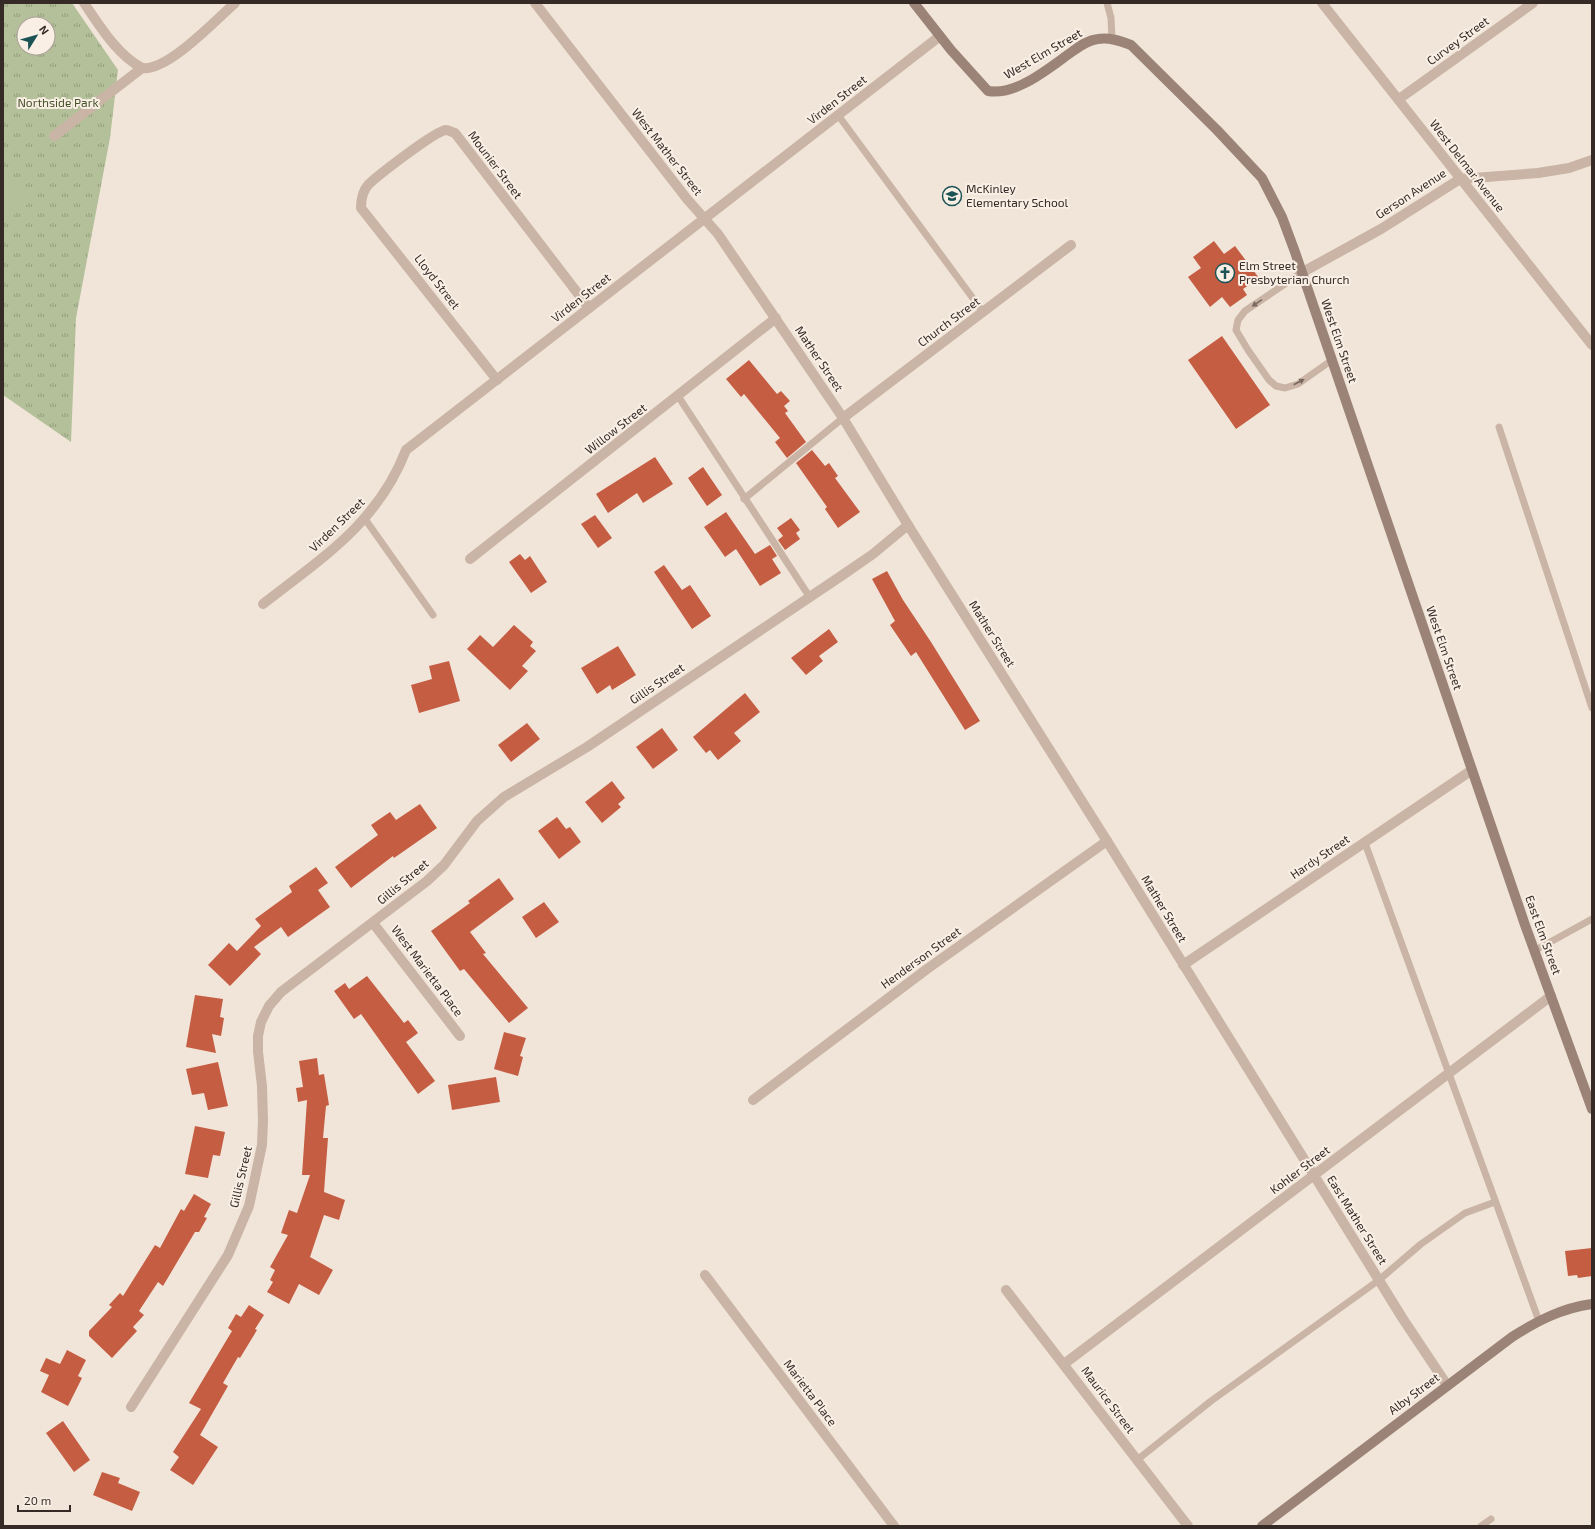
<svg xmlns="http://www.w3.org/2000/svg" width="1595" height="1529" viewBox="0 0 1595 1529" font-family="'Exo 2',sans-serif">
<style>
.park{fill:url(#park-tufts);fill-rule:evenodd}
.pitch{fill:#b4c099}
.building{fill:#c55d43}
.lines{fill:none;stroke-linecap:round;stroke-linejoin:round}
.lane{stroke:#c9b4a5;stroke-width:7}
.street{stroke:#c9b4a5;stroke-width:10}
.secondary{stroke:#9c8377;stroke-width:10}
.oneway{fill:#78685f}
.labels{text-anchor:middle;stroke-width:4;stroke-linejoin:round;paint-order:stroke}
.street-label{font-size:12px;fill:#352a26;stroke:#f9efe5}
.park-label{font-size:12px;fill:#46532a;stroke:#f9efe5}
.poi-label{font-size:12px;fill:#352a26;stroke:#f9efe5;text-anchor:start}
</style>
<defs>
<pattern id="park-tufts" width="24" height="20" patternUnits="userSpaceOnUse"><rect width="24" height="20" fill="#b4c099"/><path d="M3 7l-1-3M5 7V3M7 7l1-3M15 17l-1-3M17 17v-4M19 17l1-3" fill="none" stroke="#939c7d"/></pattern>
</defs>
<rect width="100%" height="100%" fill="#f1e5d9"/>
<!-- park -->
<path class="park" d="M3 3H72L118 70 110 138 76 318 71 442 3 395ZM24 24H48V48H24Z"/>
<!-- pitch -->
<polygon class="pitch" points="3,168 35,198 3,224"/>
<!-- building -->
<g class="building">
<polygon points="1214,241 1224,254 1235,246 1259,278 1243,289 1247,295 1230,307 1222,297 1210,307 1188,277 1201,268 1193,257"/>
<polygon points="1222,336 1270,405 1236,429 1188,360"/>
<polygon points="749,360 777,394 781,391 790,401 784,406 788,411 785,413 806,442 787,458 775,442 780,438 744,394 741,397 726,379"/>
<polygon points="812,450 825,466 829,463 838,476 835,478 860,512 838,528 825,509 827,507 796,463"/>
<polygon points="655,457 673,484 643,503 637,493 608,513 596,494"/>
<polygon points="703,467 722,495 707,506 688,478"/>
<polygon points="726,512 755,554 770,545 777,556 772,559 781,573 760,586 736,549 725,557 704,527"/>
<polygon points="595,515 612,538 598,548 581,524"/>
<polygon points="791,518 800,530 796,533 800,539 785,550 778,540 783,536 777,528"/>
<polygon points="520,554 525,560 530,556 547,582 531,593 509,562"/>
<polygon points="664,565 682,590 690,585 711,616 692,629 654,572"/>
<polygon points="887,571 903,600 931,642 980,721 965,730 916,652 911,656 890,625 895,621 872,579"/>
<polygon points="514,625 533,642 530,646 536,651 522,666 528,671 510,690 467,649 480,635 493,647"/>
<polygon points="829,629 838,642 819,656 823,661 806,675 791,658"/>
<polygon points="618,646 636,675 612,690 610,685 597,694 581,668"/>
<polygon points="449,661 460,701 419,713 411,685 432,679 429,666"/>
<polygon points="745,693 760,712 734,733 741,741 718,760 710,750 706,753 693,737"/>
<polygon points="527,723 540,739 511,762 498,745"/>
<polygon points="662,728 678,750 653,769 636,747"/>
<polygon points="612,781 625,798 618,804 621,807 602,823 585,802"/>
<polygon points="420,804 437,828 394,858 393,856 351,888 335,867 378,835 371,825 390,812 396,820"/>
<polygon points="557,817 566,829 570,827 581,842 559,859 538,831"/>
<polygon points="316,867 328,883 318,890 330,907 288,937 281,927 254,947 261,954 230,986 208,965 229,943 237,951 261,926 255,919 292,892 289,886"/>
<polygon points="499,878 514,899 470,932 486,953 483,954 528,1008 509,1023 464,969 460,971 431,931 470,903 468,901"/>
<polygon points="544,902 559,922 536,938 522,917"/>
<polygon points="367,976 404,1023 408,1020 418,1033 406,1042 435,1081 418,1094 361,1014 354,1019 334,991 345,983 349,989"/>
<polygon points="195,995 223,999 220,1017 224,1018 221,1036 212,1034 216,1053 186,1047"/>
<polygon points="504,1032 526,1038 520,1056 523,1057 518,1076 494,1069"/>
<polygon points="317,1058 319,1075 324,1074 329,1105 326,1106 323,1138 328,1138 324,1192 345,1200 339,1220 324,1215 310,1257 333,1270 319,1295 299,1284 289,1304 267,1292 273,1282 270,1280 275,1270 270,1267 288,1235 281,1233 289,1210 297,1213 310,1175 302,1175 307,1100 298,1102 296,1088 303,1087 299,1061"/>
<polygon points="218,1062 228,1106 208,1110 204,1093 192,1095 186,1069"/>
<polygon points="496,1077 500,1102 452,1110 448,1085"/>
<polygon points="195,1126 225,1132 220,1156 213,1155 208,1178 185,1174"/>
<polygon points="194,1194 211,1204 204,1217 207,1218 199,1232 195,1232 163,1286 158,1282 139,1311 144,1315 133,1327 137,1331 112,1358 89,1336 89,1331 112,1307 109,1305 120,1293 123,1296 155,1245 160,1248 181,1209 184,1211"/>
<polygon points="1592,1248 1592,1276 1578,1278 1577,1275 1568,1276 1565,1251"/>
<polygon points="249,1305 264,1315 255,1329 257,1330 240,1358 238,1357 223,1383 228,1386 200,1435 218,1447 193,1485 170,1470 179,1457 173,1452 201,1409 189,1403 232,1331 228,1328 236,1314 241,1317"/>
<polygon points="67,1350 86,1360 78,1376 82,1378 68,1406 41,1392 49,1375 40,1371 46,1358 60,1364"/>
<polygon points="63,1421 90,1460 74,1472 46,1433"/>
<polygon points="102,1472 120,1478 118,1483 140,1492 132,1511 93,1495"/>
</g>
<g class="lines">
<!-- lane -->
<g class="lane">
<polyline points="1107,3 1111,18 1112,39"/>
<polyline points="838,115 983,312"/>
<polyline points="1301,273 1245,311 1238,320 1236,330 1248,350 1269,380 1276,386 1285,388 1298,384 1332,360"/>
<polyline points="678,396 809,596"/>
<polyline points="1499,427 1592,708"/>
<polyline points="744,499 843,418"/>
<polyline points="365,519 433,615"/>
<polyline points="1365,843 1539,1321"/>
<polyline points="1534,951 1592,919"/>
<polyline points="1137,1460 1211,1401 1379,1280 1421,1244 1465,1213 1495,1202"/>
<polyline points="1481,1526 1491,1519"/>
</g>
<!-- street -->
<g class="street">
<path d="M84 3C100 26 117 55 142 68"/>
<polyline points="535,3 687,199 718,234 843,418 908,525 1107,841 1403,1319 1447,1385"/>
<polyline points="1322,3 1592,345"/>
<polyline points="1399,99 1533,3"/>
<path d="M54 136 142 68C167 72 216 20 235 3"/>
<polyline points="1301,273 1381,229 1460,179 1538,173 1569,168 1592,160"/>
<path d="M497 380 361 208C361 200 362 192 368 185 377 176 435 131 446 130 448 130 452 132 455 133L589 308"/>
<polyline points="843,418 1071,245"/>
<polyline points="470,559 776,318"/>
<path d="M263 604C322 558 378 523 406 450L940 36"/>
<polyline points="373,923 460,1036"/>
<polyline points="1183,965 1472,770"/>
<polyline points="753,1100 927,969 1107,841"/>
<polyline points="705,1275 894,1526"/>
<polyline points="1006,1290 1188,1526"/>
<polyline points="1064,1364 1551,996"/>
<polyline points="131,1407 228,1255 249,1206 262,1145 263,1121 262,1086 258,1052 258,1036 261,1022 269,1006 281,992 427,881 444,865 477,821 504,797 587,747 847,572 873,554 908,525"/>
</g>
<!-- secondary -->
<g class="secondary">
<path d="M914 3 951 50 988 91C1017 96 1050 67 1073 51 1080 46 1088 40 1098 39 1109 37 1120 41 1131 45L1217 130 1262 178 1282 217 1295 252 1525 925 1592 1109"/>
<path d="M1262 1526 1512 1337C1537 1321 1562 1308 1592 1304"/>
</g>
</g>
<!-- one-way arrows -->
<defs><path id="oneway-solid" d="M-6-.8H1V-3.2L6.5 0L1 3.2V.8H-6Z"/></defs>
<g class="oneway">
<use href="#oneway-solid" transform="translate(1257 303) rotate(145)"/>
<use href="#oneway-solid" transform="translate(1299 382) rotate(-28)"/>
</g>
<!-- icons -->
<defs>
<symbol id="school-ring" viewBox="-11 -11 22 22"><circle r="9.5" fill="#f9efe5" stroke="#1c5456" stroke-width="1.5"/><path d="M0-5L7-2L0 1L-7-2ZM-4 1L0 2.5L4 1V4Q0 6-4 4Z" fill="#1c5456"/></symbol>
<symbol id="church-ring" viewBox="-11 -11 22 22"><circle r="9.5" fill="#f9efe5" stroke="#1c5456" stroke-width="1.5"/><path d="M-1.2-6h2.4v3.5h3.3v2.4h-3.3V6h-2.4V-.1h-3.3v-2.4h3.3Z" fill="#1c5456"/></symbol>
</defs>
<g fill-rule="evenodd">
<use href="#school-ring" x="941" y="185" width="22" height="22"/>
<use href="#church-ring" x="1214" y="262" width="22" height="22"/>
</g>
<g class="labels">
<!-- street labels -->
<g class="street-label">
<text transform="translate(1458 41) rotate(-36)" y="4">Curvey Street</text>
<text transform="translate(1043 54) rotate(-30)" y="4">West Elm Street</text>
<text transform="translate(837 100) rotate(-38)" y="4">Virden Street</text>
<text transform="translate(667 152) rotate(52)" y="4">West Mather Street</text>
<text transform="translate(495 165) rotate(53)" y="4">Mounier Street</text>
<text transform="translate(1467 166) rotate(52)" y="4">West Delmar Avenue</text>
<text transform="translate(1411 194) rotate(-33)" y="4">Gerson Avenue</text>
<text transform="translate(437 282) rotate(52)" y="4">Lloyd Street</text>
<text transform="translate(581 298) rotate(-38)" y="4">Virden Street</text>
<text transform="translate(949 322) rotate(-37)" y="4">Church Street</text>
<text transform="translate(1339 341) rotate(71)" y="4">West Elm Street</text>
<text transform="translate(819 359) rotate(56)" y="4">Mather Street</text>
<text transform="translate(616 429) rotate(-38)" y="4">Willow Street</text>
<text transform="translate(337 525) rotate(-44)" y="4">Virden Street</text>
<text transform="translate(992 634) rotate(58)" y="4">Mather Street</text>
<text transform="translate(1444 648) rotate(71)" y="4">West Elm Street</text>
<text transform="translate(657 684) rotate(-34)" y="4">Gillis Street</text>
<text transform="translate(1320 857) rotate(-34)" y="4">Hardy Street</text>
<text transform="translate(403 882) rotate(-40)" y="4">Gillis Street</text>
<text transform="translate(1164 909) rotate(59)" y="4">Mather Street</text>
<text transform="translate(1543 935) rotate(70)" y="4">East Elm Street</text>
<text transform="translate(921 958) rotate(-36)" y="4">Henderson Street</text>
<text transform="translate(427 971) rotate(53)" y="4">West Marietta Place</text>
<text transform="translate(1300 1170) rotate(-37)" y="4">Kohler Street</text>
<text transform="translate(241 1177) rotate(-77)" y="4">Gillis Street</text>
<text transform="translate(1357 1220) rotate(58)" y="4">East Mather Street</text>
<text transform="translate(810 1393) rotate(53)" y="4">Marietta Place</text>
<text transform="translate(1414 1394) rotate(-37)" y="4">Alby Street</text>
<text transform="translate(1108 1400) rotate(53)" y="4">Maurice Street</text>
</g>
<!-- park labels -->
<g class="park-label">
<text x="58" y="107">Northside Park</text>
</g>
<!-- poi labels -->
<g class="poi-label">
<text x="966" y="193">McKinley<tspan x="966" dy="14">Elementary School</tspan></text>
<text x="1239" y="270">Elm Street<tspan x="1239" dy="14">Presbyterian Church</tspan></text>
</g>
</g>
<!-- border -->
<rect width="1595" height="1529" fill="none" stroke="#352a26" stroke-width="8"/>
<!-- north arrow -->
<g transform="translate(36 36) rotate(53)"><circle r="19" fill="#f9efe5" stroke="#aba099"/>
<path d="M0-3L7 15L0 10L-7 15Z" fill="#1c5456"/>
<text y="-6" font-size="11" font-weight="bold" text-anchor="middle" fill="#352a26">N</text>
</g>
<!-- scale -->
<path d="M18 1505v6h52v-6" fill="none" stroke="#352a26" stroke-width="2"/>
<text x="24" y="1505" font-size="12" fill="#352a26" stroke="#f9efe5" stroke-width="3" paint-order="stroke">20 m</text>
</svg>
